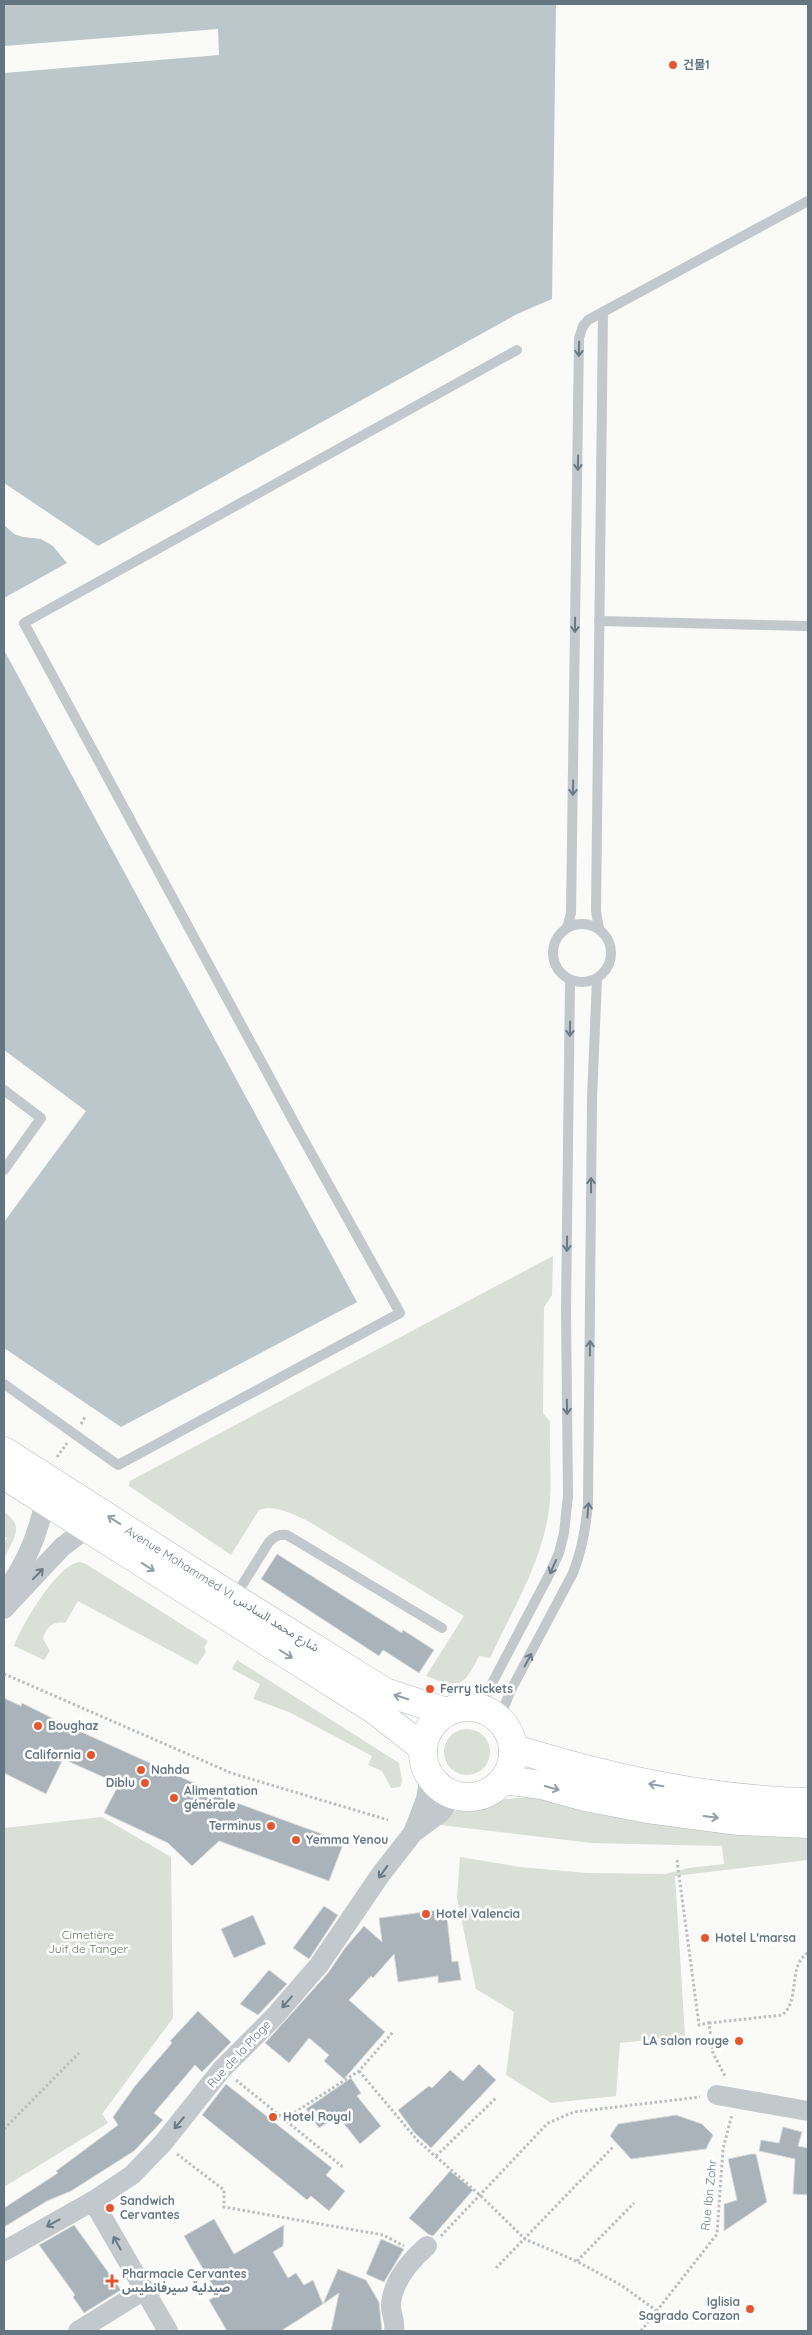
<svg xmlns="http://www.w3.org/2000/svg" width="812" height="2335" viewBox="0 0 812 2335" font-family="Quicksand,'Noto Sans Arabic','Noto Sans KR',sans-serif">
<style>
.green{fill:#dadfd7}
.water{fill:#bbc7cb}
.building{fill:#aab3b9;stroke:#dcdcda}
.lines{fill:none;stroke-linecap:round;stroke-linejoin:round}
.secondary-casing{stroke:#b3babf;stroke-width:29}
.path{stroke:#bbbfc2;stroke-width:3;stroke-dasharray:2.5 2.5;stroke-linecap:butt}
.lane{stroke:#c3c8cc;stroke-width:10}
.street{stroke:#c3c8cc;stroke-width:20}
.secondary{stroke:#fff;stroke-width:28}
.oneway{stroke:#6a7a87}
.oneway2{stroke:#939fa8}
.poi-dot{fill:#e4572e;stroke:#fff;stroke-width:2}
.labels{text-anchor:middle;stroke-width:5;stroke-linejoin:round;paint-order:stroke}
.poi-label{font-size:12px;font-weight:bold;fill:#657683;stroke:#fff;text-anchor:start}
.street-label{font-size:12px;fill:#657683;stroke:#fff}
.park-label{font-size:12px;fill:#687a64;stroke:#fff}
</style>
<rect width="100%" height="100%" fill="#fafaf8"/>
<!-- green -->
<g class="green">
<path d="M553 1256 552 1295 544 1307 543 1413 550 1422C549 1451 553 1490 548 1517 539 1567 511 1613 490 1658L479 1656C463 1688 459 1689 426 1676L464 1616 308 1521C294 1515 275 1504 259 1510L231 1555 129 1486 130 1481Z"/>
<path d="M4 1512C26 1527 13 1538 4 1559V1543L7 1538 4 1536Z"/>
<path d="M80 1562 86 1564 208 1641 204 1647 206 1652 197 1665 78 1601 65 1623C53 1621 46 1627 43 1639L50 1651 44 1660 14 1646C22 1625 57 1564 80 1562Z"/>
<polygon points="237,1660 399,1763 402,1781 400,1787 391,1788 382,1771 368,1765 372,1756 289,1712 253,1699 260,1684 232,1669"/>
<circle cx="467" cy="1752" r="23"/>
<path d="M534 1796 808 1834V1860L675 1876 685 2036 620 2043 616 2096 551 2103 506 2075 514 2012 476 1989 457 1898 460 1857 520 1867 587 1873 665 1874 689 1868 724 1864 722 1846 591 1843 440 1825C444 1822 447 1817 451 1814 465 1803 516 1798 534 1796Z"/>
<polygon points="102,1817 171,1857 173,2018 102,2114 108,2123 4,2187 4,1828"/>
</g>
<!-- water -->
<g class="water">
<polygon points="4,4 556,4 552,299 517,314 98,546 4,483 4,73 219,55 218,29 4,46"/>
<polygon points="4,525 14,534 23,537 41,539 53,546 67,563 4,598"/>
<polygon points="4,650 357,1302 121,1427 4,1348 4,1222 86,1111 4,1050"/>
</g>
<!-- building -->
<g class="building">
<polygon points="277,1554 402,1633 403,1630 434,1650 419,1673 383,1650 379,1656 261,1579"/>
<polygon points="4,1698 21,1706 22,1703 66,1725 205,1788 204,1791 344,1842 329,1881 219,1841 192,1866 168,1843 104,1813 119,1784 63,1759 46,1794 4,1773"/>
<polygon points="324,1906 338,1915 309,1959 293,1948"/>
<polygon points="446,1909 452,1962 458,1961 461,1980 438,1983 438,1976 398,1982 394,1954 373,1978 371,1976 349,2000 385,2032 344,2079 324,2061 329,2055 309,2038 289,2063 265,2043 328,1973 345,1948 364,1926 382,1942 379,1918"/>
<polygon points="253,1915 266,1944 234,1958 221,1929"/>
<polygon points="269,1970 287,1984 258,2015 240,2004"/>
<polygon points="198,2011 231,2042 202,2072 195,2065 154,2113 163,2120 134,2151 71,2191 47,2201 4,2227 4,2208 58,2173 56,2171 118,2125 113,2117 135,2086 172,2043 170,2041"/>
<polygon points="479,2064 496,2080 431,2148 414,2132 398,2110 429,2086 432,2088 450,2070 463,2081"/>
<polygon points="351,2078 361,2093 357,2096 381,2126 360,2144 338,2116 319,2128 306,2109"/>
<polygon points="226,2084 332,2168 326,2175 345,2191 329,2211 311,2196 307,2200 202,2115"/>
<polygon points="676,2115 702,2124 713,2135 706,2149 631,2159 610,2136 618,2124"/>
<polygon points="783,2127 802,2132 798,2146 808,2148 808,2195 793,2194 795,2159 759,2151 761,2140 779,2143"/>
<polygon points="751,2154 756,2154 767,2202 724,2231 724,2204 737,2200 728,2159"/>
<polygon points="450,2171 473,2190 433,2236 428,2234 409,2218"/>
<polygon points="214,2219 234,2254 284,2225 283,2246 273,2252 288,2278 296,2273 304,2285 313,2280 323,2304 281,2331 227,2331 209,2300 218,2295 184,2236"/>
<polygon points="74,2225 121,2290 84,2313 73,2297 75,2295 39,2245"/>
<polygon points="381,2239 404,2249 384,2282 366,2274"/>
<polygon points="338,2269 366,2280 379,2302 382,2331 331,2331 339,2293 323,2304"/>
</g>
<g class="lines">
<defs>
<g id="secondary">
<polyline points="4,1451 234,1598 385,1692 447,1712"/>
<polyline points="4,1475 376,1711 423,1748"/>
<circle cx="468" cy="1752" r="45"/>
<path d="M513 1748C608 1778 708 1800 808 1802"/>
<polyline points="504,1780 542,1785 585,1797 648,1809 739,1821 808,1824"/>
</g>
</defs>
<!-- secondary casing -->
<use href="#secondary" class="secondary-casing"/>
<!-- path -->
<g class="path">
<polyline points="81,1424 85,1417"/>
<polyline points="57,1457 67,1443"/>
<polyline points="4,1674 231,1773 388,1820"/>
<polyline points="677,1860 699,2025 709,2023 713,2053 726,2078"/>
<path d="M709 2023 782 2015C801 2001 787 1965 808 1953"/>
<polyline points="359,2071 418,2141 481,2196 525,2239 576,2261 621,2285 657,2311"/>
<polyline points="236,2080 344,2168"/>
<polyline points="286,2118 359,2071 393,2032"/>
<polyline points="4,2129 79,2053"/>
<polyline points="177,2154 224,2190 224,2207 383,2235 404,2246"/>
<polyline points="436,2156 497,2097"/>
<polyline points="441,2236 548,2123 574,2112 700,2097"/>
<polyline points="577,2261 634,2203"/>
<polyline points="496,2268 613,2147"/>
<polyline points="641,2331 717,2234 723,2149 732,2114"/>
</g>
<!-- lane -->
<g class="lane">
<polyline points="599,621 808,626"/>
<circle cx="582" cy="953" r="29"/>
<polyline points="567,928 571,913 579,338 583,326 588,320 808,201"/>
<polyline points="599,929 596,911 603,312"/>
<polyline points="4,1090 41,1118 4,1170"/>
<polyline points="4,1384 118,1465 400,1313 296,1126 24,623 517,350"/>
<path d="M234 1598 269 1542C275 1536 279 1534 287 1535L442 1628"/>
<polyline points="479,1708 550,1573 559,1553 564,1533 568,1496 566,1311 570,981"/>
<path d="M499 1719 511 1690 573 1573C582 1550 586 1527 588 1503L592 1099 597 979"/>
</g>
<!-- street -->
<g class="street">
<path d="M4 1594C26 1563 37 1538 45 1501"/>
<polyline points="4,1609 62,1547 87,1528"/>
<polyline points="413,1833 426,1799 430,1776"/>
<polyline points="717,2095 808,2111"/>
<polyline points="93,2201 168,2331"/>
<polyline points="4,2251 93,2201 132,2175 163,2143 222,2069 274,2017 319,1965 381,1874 413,1833 440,1813 454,1795"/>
<polyline points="78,2331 144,2290"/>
<path d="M394 2331C396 2321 390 2313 391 2304 393 2280 410 2261 427 2246"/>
</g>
<!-- secondary -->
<use href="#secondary" class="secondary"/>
</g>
<!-- one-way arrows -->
<defs><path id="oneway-shaft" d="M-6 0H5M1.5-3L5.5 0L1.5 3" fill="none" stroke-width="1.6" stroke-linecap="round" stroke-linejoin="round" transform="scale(1.25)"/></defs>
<g class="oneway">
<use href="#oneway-shaft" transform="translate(579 349) rotate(91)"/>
<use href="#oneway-shaft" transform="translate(578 463) rotate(91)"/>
<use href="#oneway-shaft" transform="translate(575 625) rotate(91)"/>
<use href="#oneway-shaft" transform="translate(573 788) rotate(91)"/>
<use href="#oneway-shaft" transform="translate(570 1029) rotate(91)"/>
<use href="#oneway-shaft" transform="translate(591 1185) rotate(-90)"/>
<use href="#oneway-shaft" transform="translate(567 1244) rotate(91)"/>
<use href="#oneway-shaft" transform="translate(590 1348) rotate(-89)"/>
<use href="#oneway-shaft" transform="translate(567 1407) rotate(89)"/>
<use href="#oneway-shaft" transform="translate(588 1510) rotate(-85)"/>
<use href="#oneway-shaft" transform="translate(553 1567) rotate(114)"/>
<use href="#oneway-shaft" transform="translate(38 1574) rotate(-46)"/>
<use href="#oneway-shaft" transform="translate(528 1660) rotate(-62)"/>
<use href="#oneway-shaft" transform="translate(383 1872) rotate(126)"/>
<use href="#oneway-shaft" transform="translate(287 2002) rotate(131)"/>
<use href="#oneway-shaft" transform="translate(179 2123) rotate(130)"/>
<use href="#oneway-shaft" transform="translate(53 2223) rotate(151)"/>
<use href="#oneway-shaft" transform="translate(117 2243) rotate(-119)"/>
</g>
<g class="oneway2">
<use href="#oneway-shaft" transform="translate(114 1520) rotate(-147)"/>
<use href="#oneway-shaft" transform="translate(148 1567) rotate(33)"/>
<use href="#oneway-shaft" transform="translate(286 1654) rotate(32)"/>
<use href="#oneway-shaft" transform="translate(401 1697) rotate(-162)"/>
<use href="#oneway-shaft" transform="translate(656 1785) rotate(-170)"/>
<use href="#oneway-shaft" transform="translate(552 1788) rotate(16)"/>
<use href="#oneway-shaft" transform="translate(711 1817) rotate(7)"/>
</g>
<!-- markers -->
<g class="poi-dot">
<circle cx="673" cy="65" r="5"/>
<circle cx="430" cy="1689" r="5"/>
<circle cx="38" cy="1726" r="5"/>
<circle cx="91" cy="1755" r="5"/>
<circle cx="141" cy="1770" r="5"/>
<circle cx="145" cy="1783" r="5"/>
<circle cx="174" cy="1798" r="5"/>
<circle cx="271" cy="1826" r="5"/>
<circle cx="296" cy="1840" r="5"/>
<circle cx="426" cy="1914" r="5"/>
<circle cx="705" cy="1938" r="5"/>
<circle cx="739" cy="2041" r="5"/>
<circle cx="273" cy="2117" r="5"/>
<circle cx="110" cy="2208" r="5"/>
<path d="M109.5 2273.5h5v5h5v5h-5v5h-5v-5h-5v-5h5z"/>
<circle cx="750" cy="2309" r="5"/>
</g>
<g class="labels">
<!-- poi labels -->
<g class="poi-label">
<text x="683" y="69">건물1</text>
<text x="440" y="1693">Ferry tickets</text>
<text x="48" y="1730">Boughaz</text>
<text x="81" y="1759" text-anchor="end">California</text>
<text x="151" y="1774">Nahda</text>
<text x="135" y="1787" text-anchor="end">Diblu</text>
<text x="184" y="1795">Alimentation<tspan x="184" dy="14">générale</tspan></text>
<text x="261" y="1830" text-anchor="end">Terminus</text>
<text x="306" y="1844">Yemma Yenou</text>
<text x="436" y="1918">Hotel Valencia</text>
<text x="715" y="1942">Hotel L'marsa</text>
<text x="729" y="2045" text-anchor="end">LA salon rouge</text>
<text x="283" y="2121">Hotel Royal</text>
<text x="120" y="2205">Sandwich<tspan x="120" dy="14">Cervantes</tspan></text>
<text x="122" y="2278">Pharmacie Cervantes<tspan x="122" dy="14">صيدلية سيرفانطيس</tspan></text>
<text x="740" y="2306" text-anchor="end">Iglisia<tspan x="740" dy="14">Sagrado Corazon</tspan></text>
</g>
<!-- street labels -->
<g class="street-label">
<text transform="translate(222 1589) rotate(32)" y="4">Avenue Mohammed VI شارع محمد السادس</text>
<text transform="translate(239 2054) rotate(-47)" y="4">Rue de la Plage</text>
<text transform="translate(709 2195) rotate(-84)" y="4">Rue Ibn Zohr</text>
</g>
<!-- park labels -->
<g class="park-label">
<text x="88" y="1939">Cimetière<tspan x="88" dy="14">Juif de Tanger</tspan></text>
</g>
</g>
<!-- border -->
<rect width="812" height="2335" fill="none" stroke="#657683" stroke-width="10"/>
</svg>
